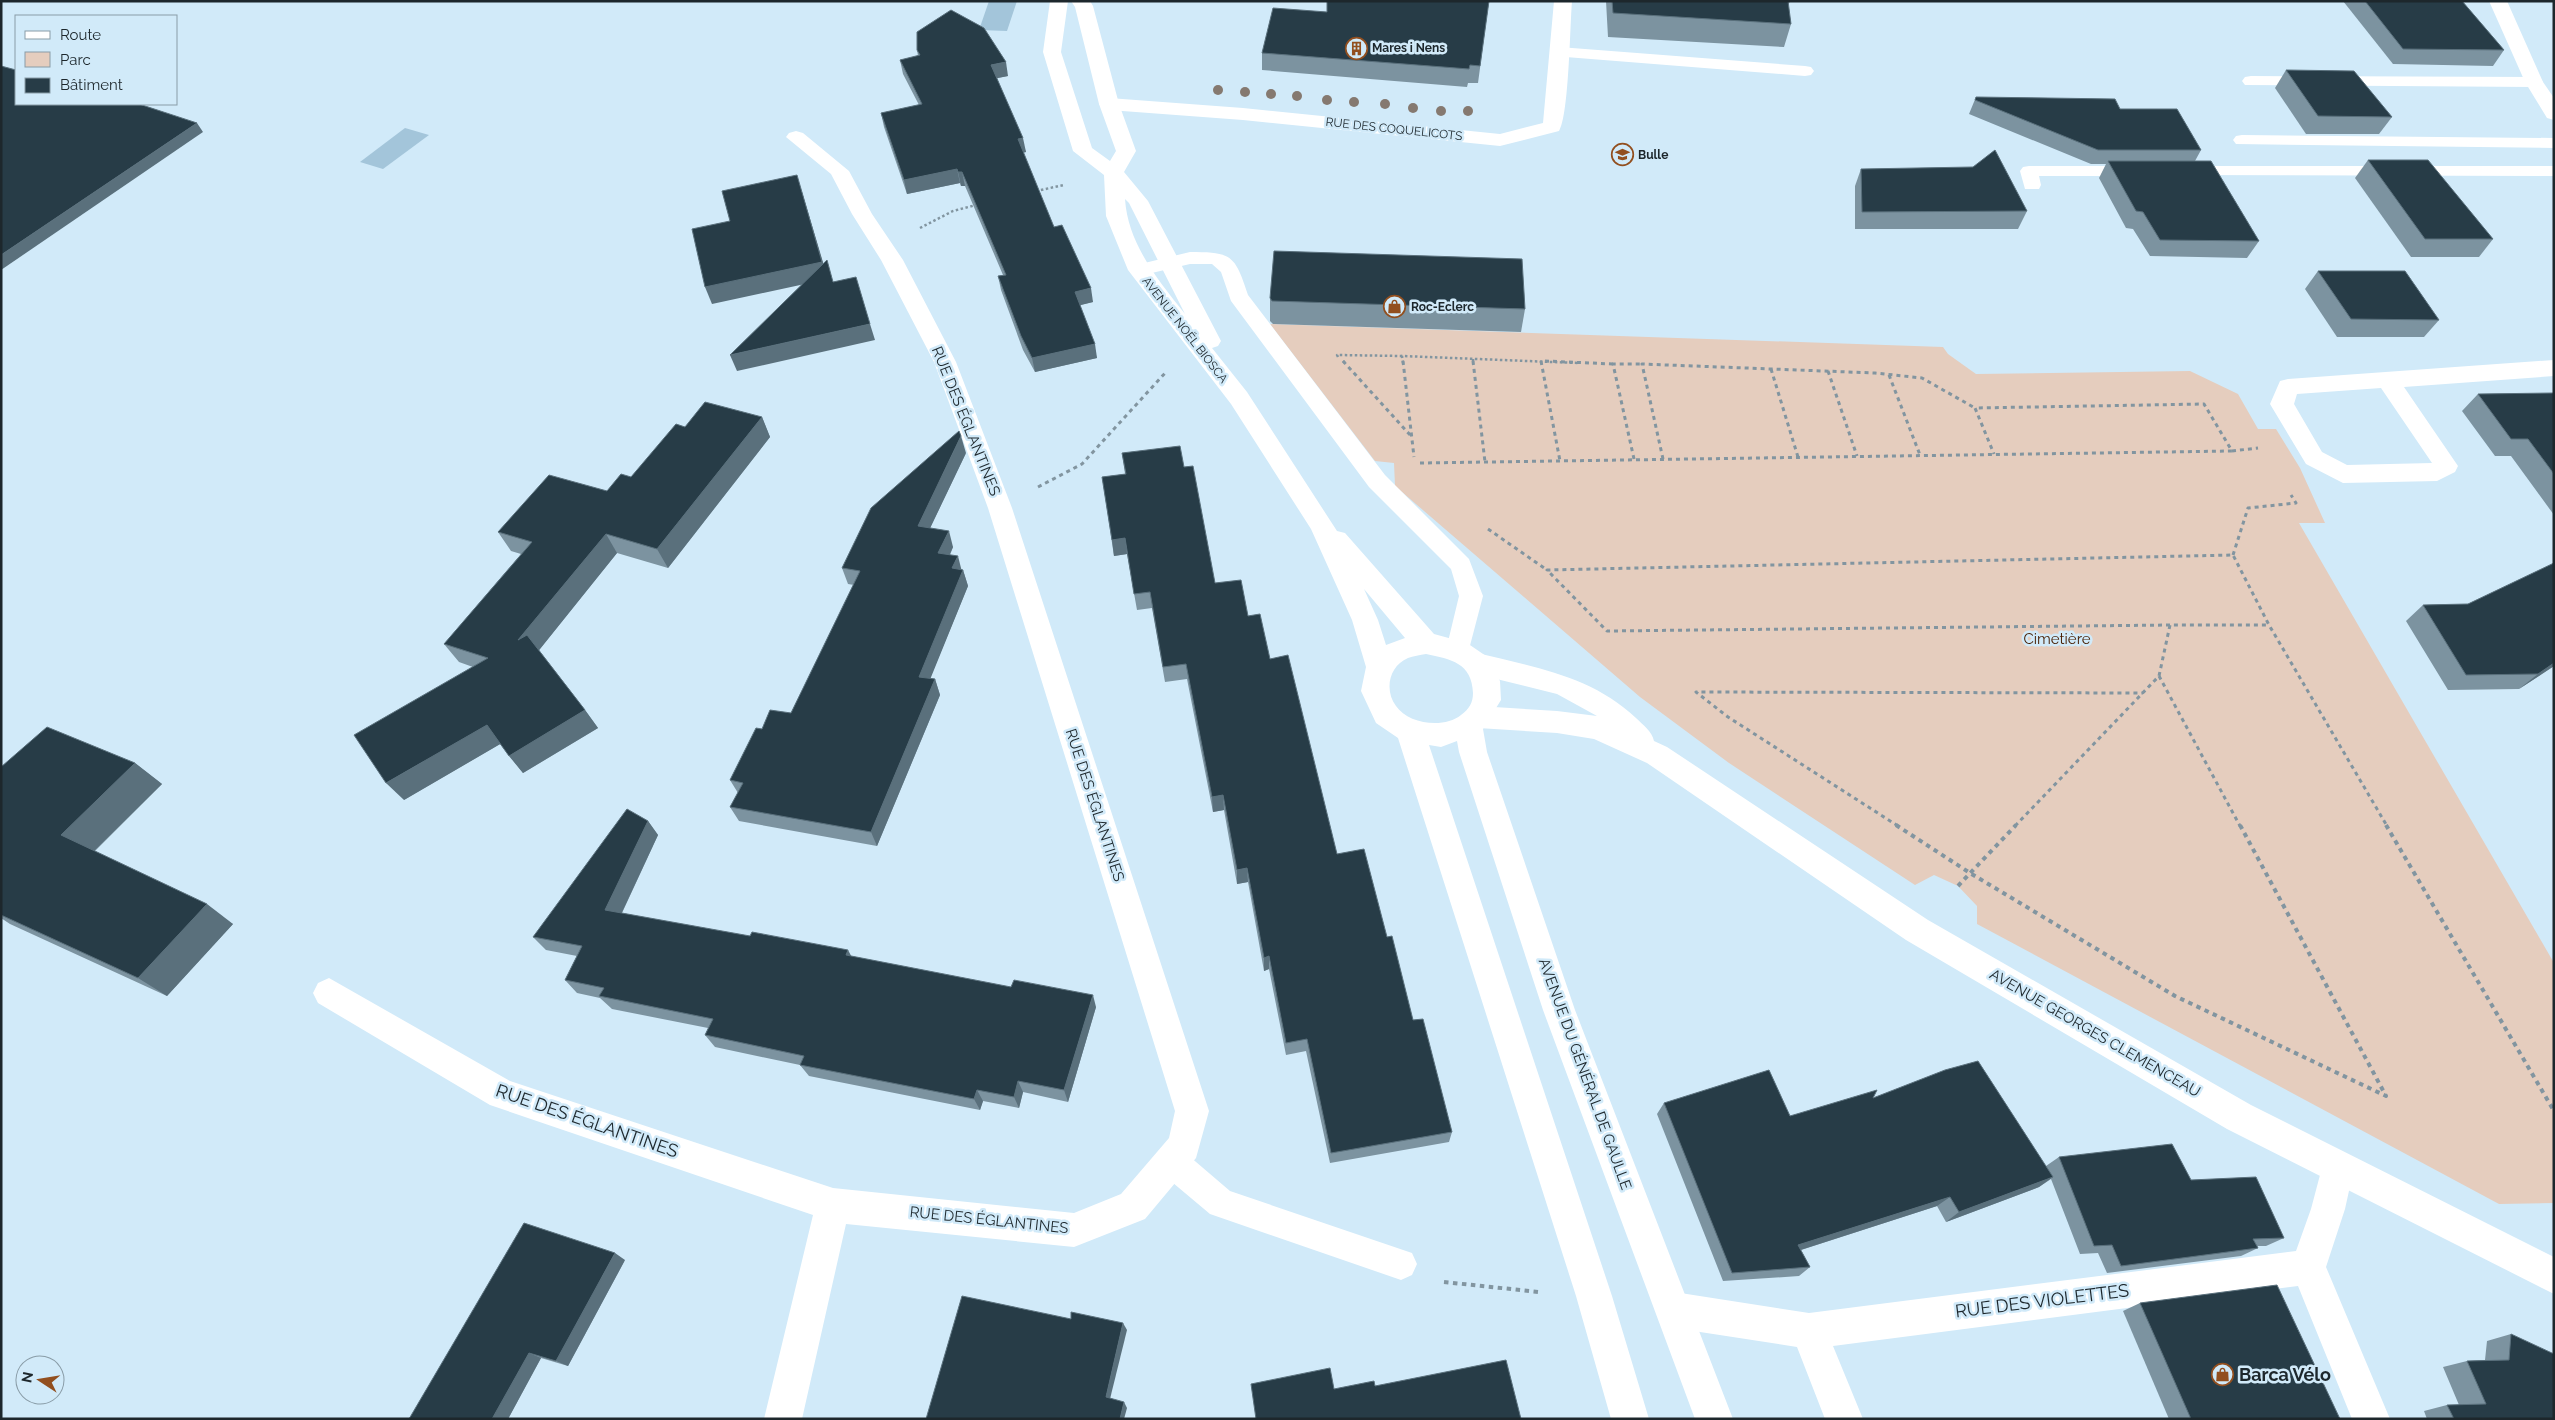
<svg xmlns="http://www.w3.org/2000/svg" width="2555" height="1420" viewBox="0 0 2555 1420" font-family="Raleway,sans-serif">
<style>
.green{fill:#e5cdbe}
.water{fill:#a3c5da}
.lines{fill:none;stroke-linecap:round;stroke-linejoin:round}
.path-far2{stroke:#8295a0;stroke-width:2.5;stroke-dasharray:2.5 2.5;stroke-linecap:butt}
.path-far1{stroke:#8295a0;stroke-width:3;stroke-dasharray:4 4;stroke-linecap:butt}
.path{stroke:#8295a0;stroke-width:4;stroke-dasharray:4.5 4.5;stroke-linecap:butt}
.service{fill:#fff;fill-rule:evenodd}
.minor{fill:#fff;fill-rule:evenodd}
.tertiary{fill:#fff;fill-rule:evenodd}
.secondary{fill:#fff;fill-rule:evenodd}
.tree{fill:#857970}
.wall{fill:#7c93a0}
.shaded-wall{fill:#5a707c}
.building{fill:#273c47;stroke:#5a707c}
.labels{text-anchor:middle;stroke-width:5;stroke-linejoin:round;paint-order:stroke}
.far-poi-label{font-size:12px;font-weight:bold;fill:#1d272c;stroke:#d1eaf9;text-anchor:start}
.far-street-label{font-size:12px;fill:#1d272c;stroke:#d1eaf9}
.street-label{font-size:15px;fill:#1d272c;stroke:#d1eaf9}
.park-label{font-size:15px;fill:#471d00;stroke:#d1eaf9}
.near-street-label{font-size:18px;fill:#1d272c;stroke:#d1eaf9}
.near-poi-label{font-size:18px;font-weight:bold;fill:#1d272c;stroke:#d1eaf9;text-anchor:start}
</style>
<rect width="100%" height="100%" fill="#d1eaf9"/>
<!-- green -->
<polygon class="green" points="1270,324 1943,347 1948,354 1976,374 2190,371 2238,394 2258,429 2276,429 2300,468 2325,523 2299,523 2554,963 2554,1203 2499,1204 1977,924 1977,906 1958,886 1934,875 1915,885 1729,763 1640,697 1395,486 1394,463 1375,461"/>
<!-- water -->
<g class="water">
<polygon points="989,1 1017,1 1007,31 979,30"/>
<polygon points="405,128 429,135 383,169 360,162"/>
</g>
<g class="lines">
<!-- path-far2 -->
<g class="path-far2">
<polyline points="1036,191 1064,185"/>
<polyline points="920,228 953,211 976,205"/>
<polyline points="1338,357 1337,355 1402,356"/>
<polyline points="1473,359 1473,363"/>
<polyline points="1343,361 1345,363"/>
<polyline points="1403,363 1402,356 1578,363"/>
</g>
<!-- path-far1 -->
<g class="path-far1">
<polyline points="1343,361 1411,436"/>
<polyline points="1403,361 1414,457"/>
<polyline points="1473,361 1485,462"/>
<polyline points="1541,361 1560,461"/>
<polyline points="1545,361 1613,364"/>
<polyline points="1771,369 1798,457"/>
<polyline points="1828,371 1857,456"/>
<polyline points="1889,375 1920,455"/>
<polyline points="2232,451 2258,448"/>
<polyline points="1634,459 1613,364 1642,364"/>
<polyline points="1663,459 1642,364 1875,373 1922,378 1975,408"/>
<polyline points="1420,463 2232,451 2204,404 1975,408 1994,454"/>
<polyline points="1038,487 1082,464 1166,372"/>
<polyline points="1488,529 1547,570"/>
<polyline points="2233,555 2248,508 2296,503 2291,495"/>
<polyline points="2170,625 1607,631 1547,570 2233,555 2269,625 2387,826"/>
<polyline points="2159,676 2240,826"/>
<polyline points="1898,826 1728,717 1696,692 2143,693"/>
<polyline points="2015,826 2159,676 2170,625 2269,625"/>
</g>
<!-- path -->
<g class="path">
<polyline points="1896,825 1970,873 2175,996 2386,1096 2240,825"/>
<polyline points="2386,825 2554,1111"/>
<polyline points="1958,886 2016,825"/>
<polyline points="1444,1282 1539,1292"/>
</g>
<!-- service -->
<g class="service">
<polygon points="1559,47 1805,66 1811,67 1814,71 1811,75 1805,76 1553,56 1551,52 1553,48"/>
<polygon points="2251,76 2534,77 2540,78 2543,82 2540,86 2534,87 2245,85 2242,81 2245,77"/>
<polygon points="2242,135 2554,138 2554,148 2236,144 2233,140 2236,136"/>
<polygon points="2029,166 2136,166 2142,167 2145,171 2142,175 2136,176 2039,176 2041,185 2039,189 2025,189 2020,171 2023,167"/>
<polygon points="2184,166 2554,166 2554,176 2178,175 2175,171 2178,167"/>
<path d="M1190 252C1232 252 1235 255 1248 295L1385 475 1469 559 1483 596 1467 657 1458 660 1449 657 1446 650 1459 596 1451 569 1369 487 1231 301 1221 272 1212 264H1190L1139 276 1132 274 1129 270 1132 266Z"/>
<polygon points="1171,1146 1182,1150 1230,1191 1412,1253 1417,1264 1412,1275 1401,1280 1210,1214 1160,1172 1156,1161 1160,1150"/>
</g>
<!-- minor -->
<g class="minor">
<path d="M1554 1H1572C1570 25 1569 116 1559 131L1500 146 1243 120 1109 110 1102 108 1099 104 1102 100 1109 98 1243 108 1500 134 1543 123Z"/>
<polygon points="2489,1 2507,1 2543,82 2554,98 2554,120 2547,118 2525,82"/>
<polygon points="796,131 803,133 849,171 872,214 903,260 956,362 1012,508 1209,1111 1196,1158 1145,1219 1074,1247 846,1224 802,1419 764,1419 813,1215 490,1105 318,1003 313,993 318,983 329,978 510,1081 833,1188 1074,1213 1121,1194 1169,1138 1175,1111 988,508 934,362 881,260 852,214 831,174 786,137 789,133"/>
<path d="M2554 360V376L2404 387 2458 466 2455 472 2437 481 2343 483 2306 464 2270 404 2280 381 2288 379ZM2381 388 2432 463 2347 465 2322 452 2294 404 2297 394Z"/>
<polygon points="2337,1151 2349,1156 2354,1168 2345,1209 2326,1267 2390,1419 2352,1419 2298,1286 1833,1346 1863,1419 1825,1419 1797,1347 1674,1328 1661,1323 1656,1310 1661,1297 1674,1292 1809,1313 2296,1251 2311,1209 2325,1156"/>
</g>
<!-- tertiary -->
<path class="tertiary" d="M1477 653C1534 667 1592 676 1636 718 1643 725 1652 731 1654 741L1667 747 1928 920 2251 1105 2554 1257V1294L2227 1129 1906 940 1647 763 1594 739 1557 733 1478 728 1468 725 1464 717 1468 709 1478 706 1557 711 1597 716 1557 694 1468 672 1464 664 1468 656Z"/>
<!-- secondary -->
<path class="secondary" d="M1050 1H1068L1061 52 1092 148 1110 161 1116 151 1099 104 1075 7 1071 1H1090L1093 6 1119 104 1136 151 1124 172 1148 201 1221 341 1218 346 1212 348 1247 392 1337 531 1345 533 1434 634 1467 643 1486 656 1500 681 1501 700 1483 729 1487 752 1575 1010 1733 1419H1695L1543 1010 1459 752 1457 741 1441 747 1429 745 1612 1296 1649 1419H1611L1576 1296 1398 738 1376 723 1361 691 1366 667 1352 620 1311 529 1231 404 1128 270 1106 216 1104 175 1073 151 1043 52ZM1125 199 1129 203 1185 314C1158 280 1128 244 1125 199ZM1364 589 1405 638 1386 645 1378 620ZM1426 654C1451 659 1472 663 1473 693 1473 703 1469 709 1461 715 1444 729 1408 724 1396 706 1384 690 1389 666 1408 658 1413 656 1420 655 1426 654Z"/>
</g>
<!-- trees -->
<g class="tree">
<circle cx="1218" cy="90" r="5"/>
<circle cx="1245" cy="92" r="5"/>
<circle cx="1271" cy="94" r="5"/>
<circle cx="1297" cy="96" r="5"/>
<circle cx="1327" cy="100" r="5"/>
<circle cx="1354" cy="102" r="5"/>
<circle cx="1385" cy="104" r="5"/>
<circle cx="1413" cy="108" r="5"/>
<circle cx="1441" cy="111" r="5"/>
<circle cx="1468" cy="111" r="5"/>
</g>
<!-- wall -->
<g class="wall">
<polygon points="1489,1 1478,83 1468,83 1467,87 1262,70 1262,53 1327,12"/>
<polygon points="1606,1 1790,1 1788,6 1791,24 1784,47 1608,37"/>
<polygon points="2343,1 2462,1 2504,50 2493,66 2393,64"/>
<polygon points="917,50 1008,76 997,78 1026,152 1023,153 1054,227 1093,302 1080,305 1097,358 1035,372 1023,350 1001,290 998,276 1003,275 965,186 961,186 960,183 907,194 884,127 881,113 919,105 903,74 900,60 918,56"/>
<polygon points="2286,70 2392,117 2379,134 2306,134 2275,88"/>
<polygon points="1976,97 2120,109 2201,150 2195,161 2259,241 2247,258 2150,256 2133,229 2126,228 2099,178 2106,164 2091,164 1969,114"/>
<polygon points="2368,160 2493,239 2479,257 2411,257 2355,178"/>
<polygon points="1861,169 2027,211 2018,229 1855,229 1855,186"/>
<polygon points="2318,271 2439,320 2424,337 2337,337 2305,289"/>
<polygon points="1270,298 1525,309 1521,332 1273,324 1270,321"/>
<polygon points="2554,393 2554,515 2511,456 2495,456 2462,411 2478,394"/>
<polygon points="762,417 770,437 668,568 617,553 539,650 585,710 598,728 523,773 500,744 404,800 473,667 459,662 444,644 521,554 511,551 498,532 607,491 631,477 685,427"/>
<polygon points="966,453 930,528 953,547 950,555 961,569 963,570 968,586 930,678 935,679 940,695 877,846 739,821 730,807 738,793 730,780 762,729 791,713 854,585 848,584 842,568"/>
<polygon points="1122,453 1184,467 1215,583 1248,616 1270,659 1337,854 1387,937 1413,1020 1452,1132 1449,1142 1330,1163 1306,1051 1286,1055 1269,969 1264,971 1248,882 1237,884 1224,810 1213,812 1187,679 1165,682 1152,608 1137,610 1127,554 1114,556 1102,477 1125,474"/>
<polygon points="2554,563 2554,666 2519,689 2448,690 2406,621 2423,605 2468,604"/>
<polygon points="135,763 162,784 95,851 233,924 167,996 10,924 1,918 1,767"/>
<polygon points="648,821 658,835 622,913 851,956 1096,1007 1068,1102 1023,1092 1019,1108 983,1101 980,1110 809,1076 800,1065 715,1047 705,1035 708,1028 612,1009 600,998 577,993 565,980 577,956 546,950 533,937"/>
<polygon points="1873,1098 2046,1166 2059,1157 2191,1180 2284,1238 2266,1246 2257,1246 2258,1248 2241,1256 2107,1273 2098,1253 2080,1254 2051,1179 2039,1187 1946,1222 1937,1206 1801,1250 1810,1267 1799,1276 1723,1281 1657,1114 1664,1103 1790,1116"/>
<polygon points="625,1260 568,1366 541,1358 508,1419 409,1419"/>
<polygon points="2140,1303 2340,1419 2169,1419 2123,1311"/>
<polygon points="2511,1334 2554,1419 2427,1419 2424,1411 2447,1405 2459,1405 2443,1367 2467,1361 2485,1360 2487,1341"/>
</g>
<!-- shaded-wall -->
<g class="shaded-wall">
<polygon points="1006,62 1008,76 993,79 991,65"/>
<polygon points="197,123 203,132 1,270 1,255"/>
<polygon points="1023,138 1026,152 1020,153 1018,139"/>
<polygon points="957,169 960,183 907,194 904,180"/>
<polygon points="958,172 962,172 965,186 961,186"/>
<polygon points="802,192 828,279 712,304 705,287"/>
<polygon points="1091,288 1093,302 1077,306 1075,292"/>
<polygon points="870,324 875,340 737,371 730,355"/>
<polygon points="1095,344 1097,358 1035,372 1032,358"/>
<polygon points="762,417 770,437 668,568 657,549"/>
<polygon points="961,436 966,453 923,543 918,526"/>
<polygon points="949,531 953,547 943,569 938,553"/>
<polygon points="606,534 617,553 532,659 518,640"/>
<polygon points="1125,538 1127,554 1114,556 1112,540"/>
<polygon points="958,556 962,572 963,570 968,586 925,692 919,677 952,568"/>
<polygon points="2554,663 2554,666 2519,689 2538,674"/>
<polygon points="935,679 940,695 877,846 871,832"/>
<polygon points="585,710 598,728 523,773 509,756"/>
<polygon points="487,725 502,743 404,800 386,783"/>
<polygon points="135,763 162,784 90,855 61,835"/>
<polygon points="1223,795 1224,810 1213,812 1212,797"/>
<polygon points="648,821 658,835 617,923 605,910"/>
<polygon points="1247,868 1248,882 1237,884 1237,870"/>
<polygon points="207,904 233,924 167,996 138,978"/>
<polygon points="848,950 855,963 846,955"/>
<polygon points="1269,956 1269,969 1264,971 1264,958"/>
<polygon points="1093,995 1096,1007 1068,1102 1064,1090"/>
<polygon points="1018,1081 1023,1092 1019,1108 1014,1097"/>
<polygon points="977,1090 983,1101 980,1110 974,1099"/>
<polygon points="2053,1177 2039,1187 1946,1222 1959,1212"/>
<polygon points="1950,1197 1937,1206 1788,1254 1798,1245"/>
<polygon points="615,1253 625,1260 568,1366 556,1361"/>
<polygon points="1123,1323 1127,1330 1109,1403 1106,1397"/>
<polygon points="529,1353 541,1358 508,1419 492,1419"/>
<polygon points="1124,1402 1127,1408 1124,1419 1120,1419"/>
</g>
<!-- building -->
<g class="building">
<polygon points="1327,1 1489,1 1480,66 1470,65 1469,69 1262,53 1273,8 1327,12"/>
<polygon points="1612,1 1788,1 1791,24 1613,13"/>
<polygon points="2365,1 2462,1 2504,50 2403,49"/>
<polygon points="951,10 984,28 1006,62 991,65 1023,138 1018,139 1054,227 1062,225 1091,288 1075,292 1095,344 1032,358 1021,336 998,276 1006,275 962,172 958,172 957,169 904,180 881,113 922,104 900,60 920,55 917,50 917,32"/>
<polygon points="1,66 16,70 16,104 139,104 197,123 1,255"/>
<polygon points="2286,70 2354,71 2392,117 2318,116"/>
<polygon points="1976,97 2115,99 2120,109 2177,109 2201,150 2098,150 1975,100"/>
<polygon points="1995,150 2027,211 1862,212 1861,169 1973,167"/>
<polygon points="2368,160 2428,160 2493,239 2425,239"/>
<polygon points="2108,161 2211,161 2259,241 2160,240 2143,212 2136,211"/>
<polygon points="797,175 822,262 705,287 692,229 730,221 722,191"/>
<polygon points="1274,251 1522,259 1525,309 1272,301 1270,298"/>
<polygon points="827,260 833,282 856,277 870,324 730,355"/>
<polygon points="2318,271 2405,271 2439,320 2351,319"/>
<polygon points="2554,393 2554,474 2528,439 2511,439 2478,394"/>
<polygon points="705,402 762,417 657,549 606,534 518,640 527,635 585,710 509,756 487,725 386,783 354,735 488,658 444,644 532,542 498,532 549,475 607,491 621,474 631,477 676,424 685,427"/>
<polygon points="959,431 961,436 918,526 949,531 938,553 958,556 952,568 963,570 919,677 935,679 871,832 730,807 743,783 730,780 756,728 762,729 770,710 791,713 860,571 842,568 871,508"/>
<polygon points="1180,446 1184,467 1193,466 1215,583 1241,580 1248,616 1260,614 1270,659 1288,655 1337,854 1364,849 1387,937 1392,936 1413,1020 1423,1019 1452,1132 1331,1153 1307,1039 1286,1043 1269,956 1264,958 1247,868 1237,870 1223,795 1212,797 1186,664 1163,667 1150,592 1134,594 1125,538 1112,540 1102,477 1126,474 1122,453"/>
<polygon points="2554,563 2554,663 2538,674 2466,675 2423,605 2468,604"/>
<polygon points="47,727 135,763 61,835 207,904 138,978 1,915 1,767"/>
<polygon points="627,809 648,821 605,910 750,936 752,932 848,950 846,955 1011,987 1014,980 1093,995 1064,1090 1018,1081 1014,1097 977,1090 974,1099 800,1065 804,1056 705,1035 713,1019 599,996 604,988 565,980 582,946 533,937"/>
<polygon points="1978,1061 2053,1177 1959,1212 1950,1197 1798,1245 1810,1267 1732,1273 1664,1103 1769,1070 1790,1116 1877,1090 1873,1098 1945,1070"/>
<polygon points="2172,1144 2191,1180 2256,1177 2284,1238 2253,1239 2258,1248 2121,1266 2112,1245 2094,1246 2059,1157"/>
<polygon points="524,1223 615,1253 556,1361 529,1353 492,1419 409,1419"/>
<polygon points="2277,1285 2340,1419 2191,1419 2140,1303"/>
<polygon points="962,1296 1071,1319 1071,1312 1123,1323 1106,1397 1124,1402 1120,1419 926,1419"/>
<polygon points="2511,1334 2554,1354 2554,1419 2454,1419 2447,1405 2486,1404 2467,1361 2509,1360"/>
<polygon points="1506,1360 1521,1419 1256,1419 1251,1384 1330,1368 1334,1389 1374,1381 1375,1386"/>
</g>
<!-- icons -->
<defs>
<symbol id="building-ring" viewBox="-11 -11 22 22"><circle r="9.5" fill="#d1eaf9" stroke="#924f1f" stroke-width="1.5"/><path d="M-4-6H4V6H1V3H-1V6H-4ZM-2.5-4.3h1.7v1.8h-1.7ZM.8-4.3h1.7v1.8H.8ZM-2.5-1h1.7V.8h-1.7ZM.8-1h1.7V.8H.8Z" fill="#924f1f"/></symbol>
<symbol id="school-ring" viewBox="-11 -11 22 22"><circle r="9.5" fill="#d1eaf9" stroke="#924f1f" stroke-width="1.5"/><path d="M0-5L7-2L0 1L-7-2ZM-4 1L0 2.5L4 1V4Q0 6-4 4Z" fill="#924f1f"/></symbol>
<symbol id="shop-ring" viewBox="-11 -11 22 22"><circle r="9.5" fill="#d1eaf9" stroke="#924f1f" stroke-width="1.5"/><path d="M-5-2.5h2.3a2.7 3.5 0 0 1 5.4 0H5L5.5 6h-11ZM-1.5-2.5h3a1.5 2.3 0 0 0-3 0Z" fill="#924f1f"/></symbol>
</defs>
<g fill-rule="evenodd">
<use href="#building-ring" x="1344" y="36" width="25" height="25"/>
<use href="#school-ring" x="1610" y="142" width="25" height="25"/>
<use href="#shop-ring" x="1382" y="294" width="25" height="25"/>
<use href="#shop-ring" x="2210" y="1362" width="25" height="25"/>
</g>
<g class="labels">
<!-- far-poi labels -->
<g class="far-poi-label">
<text x="1372" y="52">Mares i Nens</text>
<text x="1638" y="159">Bulle</text>
<text x="1411" y="311">Roc-Eclerc</text>
</g>
<!-- far-street labels -->
<g class="far-street-label">
<text transform="translate(1394 129) rotate(6)" y="4">RUE DES COQUELICOTS</text>
<text transform="translate(1185 330) rotate(52)" y="4">AVENUE NOËL BIOSCA</text>
</g>
<!-- street labels -->
<g class="street-label">
<text transform="translate(966 421) rotate(68)" y="5">RUE DES ÉGLANTINES</text>
<text transform="translate(1095 805) rotate(72)" y="5">RUE DES ÉGLANTINES</text>
<text transform="translate(2095 1033) rotate(30)" y="5">AVENUE GEORGES CLEMENCEAU</text>
<text transform="translate(1585 1074) rotate(70)" y="5">AVENUE DU GÉNÉRAL DE GAULLE</text>
<text transform="translate(989 1220) rotate(6)" y="5">RUE DES ÉGLANTINES</text>
</g>
<!-- park labels -->
<g class="park-label">
<text x="2057" y="644">Cimetière</text>
</g>
<!-- near-street labels -->
<g class="near-street-label">
<text transform="translate(587 1121) rotate(19)" y="6">RUE DES ÉGLANTINES</text>
<text transform="translate(2042 1301) rotate(-7)" y="6">RUE DES VIOLETTES</text>
</g>
<!-- near-poi labels -->
<g class="near-poi-label">
<text x="2239" y="1381">Barca Vélo</text>
</g>
</g>
<!-- border -->
<rect width="2555" height="1420" fill="none" stroke="#1d272c" stroke-width="5"/>
<!-- legend -->
<rect x="15" y="15" width="162" height="90" fill="#d1eaf9" stroke="#899ca7"/>
<rect x="25" y="31" width="25" height="8" fill="#ffffff" stroke="#899ca7"/>
<text x="60" y="40" font-size="15" fill="#1d272c">Route</text>
<rect x="25" y="52" width="25" height="15" fill="#e5cdbe" stroke="#899ca7"/>
<text x="60" y="65" font-size="15" fill="#1d272c">Parc</text>
<rect x="25" y="78" width="25" height="15" fill="#273c47" stroke="#899ca7"/>
<text x="60" y="90" font-size="15" fill="#1d272c">Bâtiment</text>
<!-- north arrow -->
<g transform="translate(40 1380) rotate(282)"><circle r="24" fill="#d1eaf9" stroke="#899ca7"/>
<path d="M0-4L9 19L0 12L-9 19Z" fill="#924f1f"/>
<text y="-8" font-size="14" font-weight="bold" text-anchor="middle" fill="#1d272c">N</text>
</g>
</svg>
